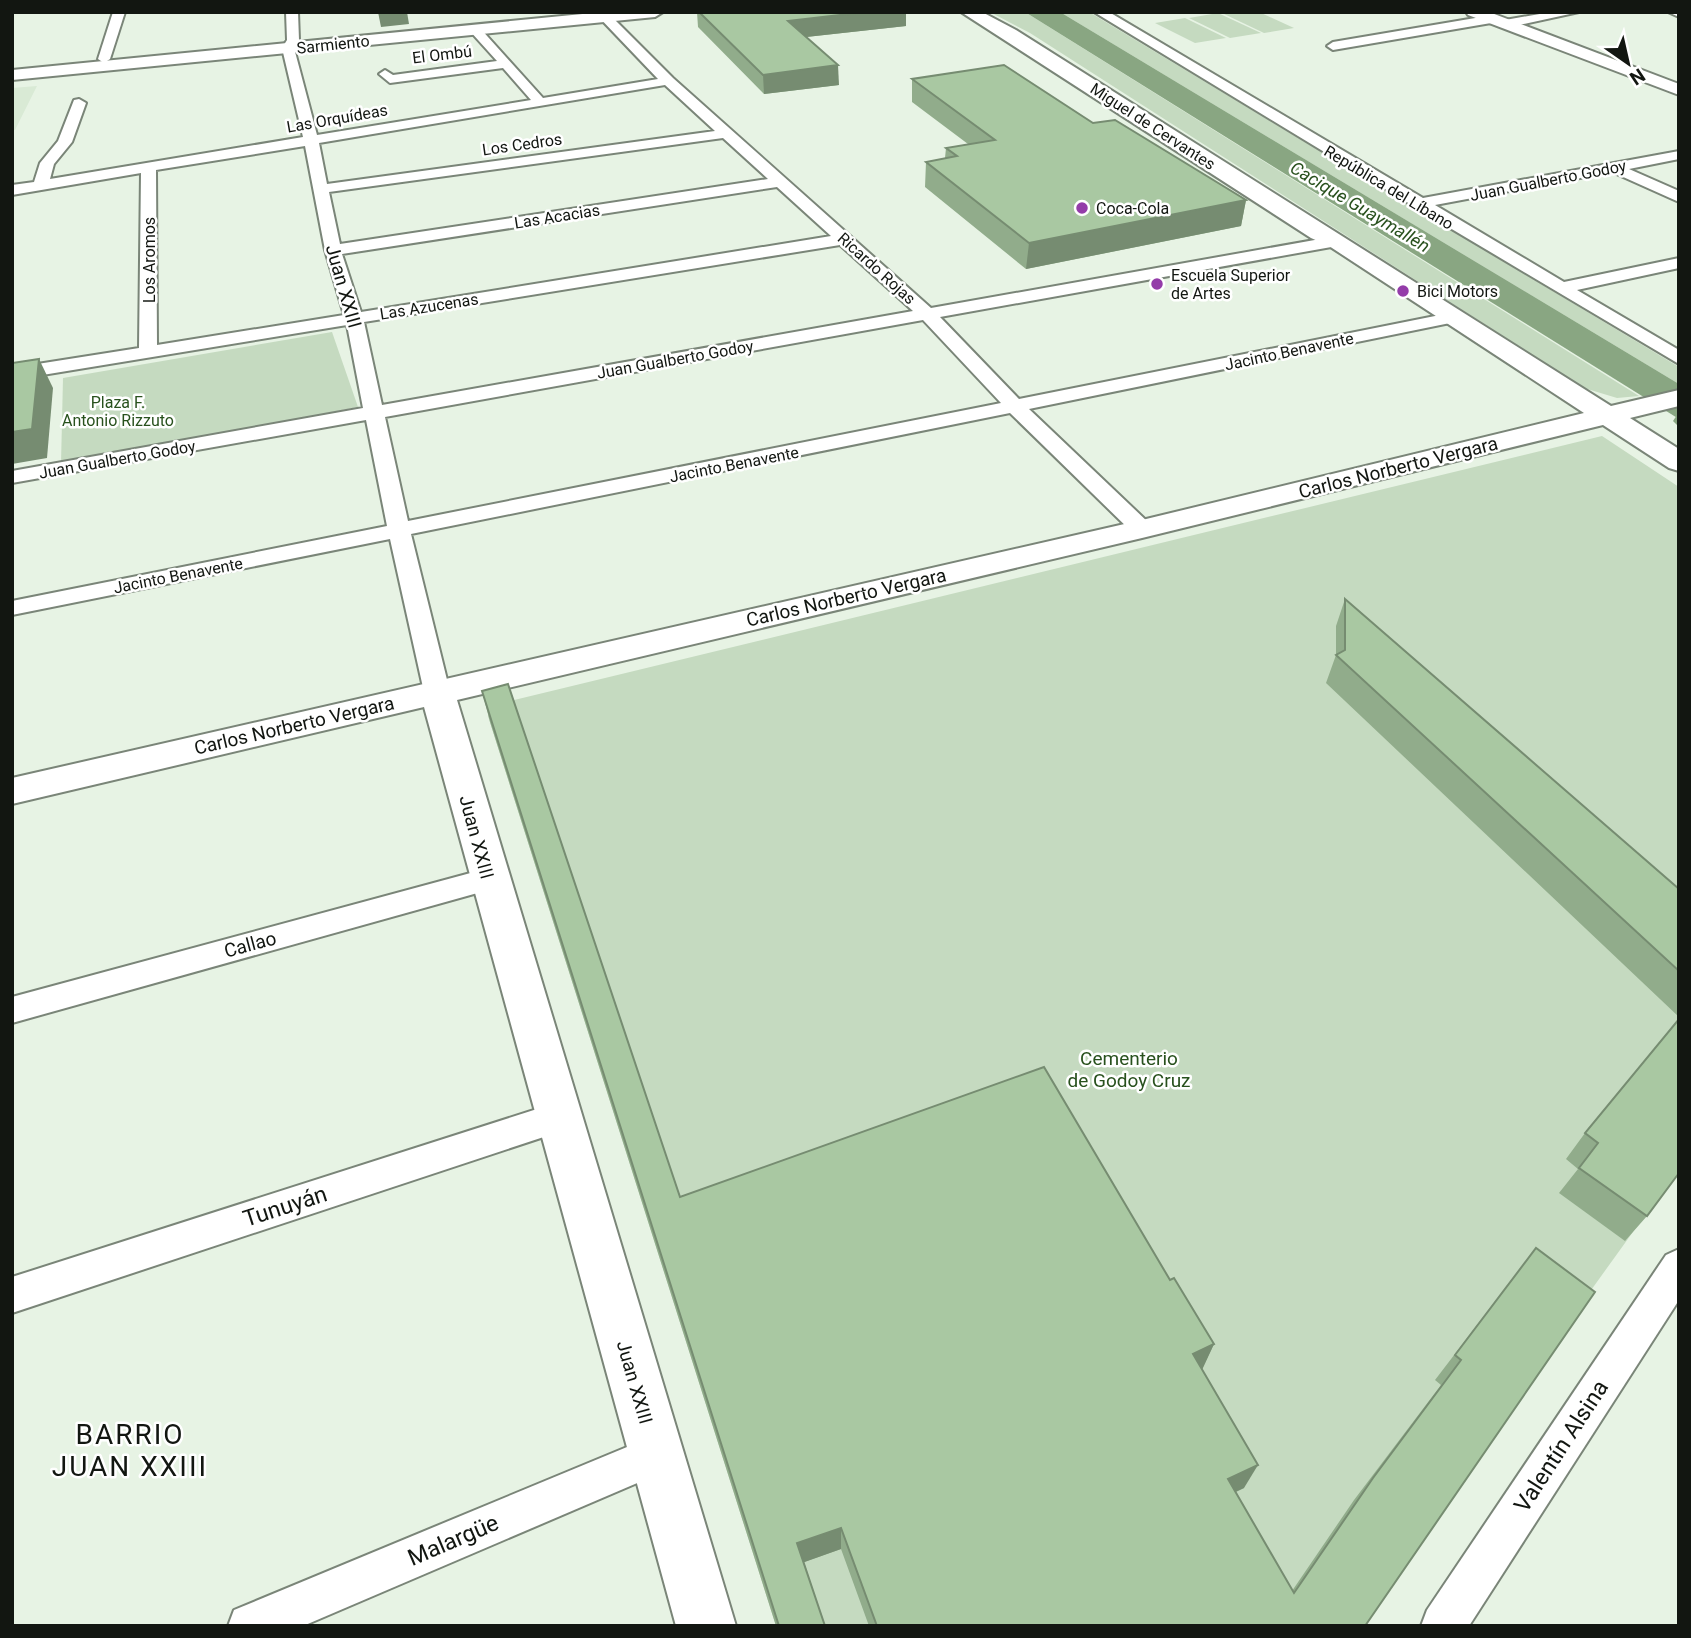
<svg xmlns="http://www.w3.org/2000/svg" width="1691" height="1638" viewBox="0 0 1691 1638" font-family="Roboto,sans-serif">
<style>
.built{fill:#d9ead5}
.green{fill:#c5dac0}
.water{fill:#89a682}
.lines{fill:none;stroke-linecap:round;stroke-linejoin:round}
.stream{fill:#89a682;fill-rule:evenodd}
.street-casing{stroke:#7a8578;stroke-width:4}
.secondary-casing{stroke:#7a8578;stroke-width:4}
.street{fill:#fff;fill-rule:evenodd}
.secondary{fill:#fff;fill-rule:evenodd}
.wall{fill:#91ac8b}
.shaded-wall{fill:#768c71}
.building{fill:#a9c8a2;stroke:#768c71;stroke-width:2}
.poi-dot{fill:#943ca9;stroke:#fff;stroke-width:2.5}
.labels{text-anchor:middle;stroke-width:5;stroke-linejoin:round;paint-order:stroke}
.far-street-label{font-size:16px;fill:#121611;stroke:#fff}
.far-poi-label{font-size:16px;fill:#121611;stroke:#fff;text-anchor:start}
.far-park-label{font-size:16px;fill:#28511d;stroke:#fff}
.far-water-label{font-size:18px;font-style:italic;fill:#29511e;stroke:#fff}
.street-label{font-size:19px;fill:#121611;stroke:#fff}
.park-label{font-size:19px;fill:#28511d;stroke:#fff}
.near-street-label{font-size:23px;fill:#121611;stroke:#fff}
.near-quarter-label{font-size:28px;letter-spacing:2px;fill:#121611;stroke:#fff}
</style>
<rect width="100%" height="100%" fill="#e7f3e4"/>
<!-- built -->
<polygon class="built" points="37,86 15,130 12,130 12,88"/>
<!-- green -->
<g class="green">
<polygon points="990,12 1025,12 1639,396 1617,398 1584,388 1030,33"/>
<polygon points="1060,12 1089,12 1679,367 1679,384"/>
<polygon points="1259,12 1294,28 1264,33 1222,13"/>
<polygon points="1218,13 1261,33 1230,38 1189,18"/>
<polygon points="1185,18 1226,38 1195,43 1155,23"/>
<polygon points="332,332 358,407 61,464 63,378"/>
<polygon points="1602,436 1679,487 1679,1168 1571,1318 1359,1626 776,1626 488,716 498,704"/>
</g>
<!-- water -->
<polygon class="water" points="1025,12 1060,12 1679,384 1679,419"/>
<g class="lines">
<!-- stream -->
<polygon class="stream" points="1679,414 1679,427 1673,421 1677,415"/>
<defs>
<g id="street">
<polygon points="113,12 125,12 110,59 104,63 98,59"/>
<path d="M286 12H298L299 40 294 48 317 135 531 100 503 68 390 83 379 74 385 70 393 75 497 61 469 30 475 26 479 27 543 98 658 79 594 12H607L673 78 931 308 1337 236 1345 241 1337 246 940 317 1019 399 1455 312 1464 317 1455 322 1029 409 1150 524 1153 529 1150 534H1134L1010 413 411 534 450 692 446 698 437 700 428 698 424 692 390 539 12 615V601L387 526 366 420 12 483V471L363 408 347 325 12 380V368L139 348 141 173 12 195V185L34 182 40 163 58 141 74 100 79 99 86 103 72 142 54 164 50 179 303 137 282 48 287 40ZM665 85 715 131 327 184 319 143ZM723 138 768 179 340 244 329 192ZM305 146 325 250 344 315 157 345 156 170ZM777 187 831 236 361 312 342 254ZM840 245 913 311 382 405 364 322ZM923 320 1001 403 408 521 385 417Z"/>
<polygon points="1094,12 1109,12 1423,198 1679,151 1679,159 1629,169 1679,191 1679,202 1612,172 1435,205 1564,282 1679,258 1679,268 1577,290 1679,350 1679,364 1418,209 1411,207 1410,204"/>
<polygon points="1551,12 1579,12 1505,28 1499,24 1505,20"/>
<polygon points="1668,12 1679,12 1679,17"/>
<polygon points="1493,15 1499,19 1497,22 1333,50 1327,46 1333,42"/>
<polygon points="489,868 499,871 504,879 499,887 12,1023 12,997"/>
<polygon points="559,1102 571,1106 576,1117 571,1128 12,1313 12,1277"/>
<polygon points="1679,1249 1679,1300 1469,1626 1421,1626 1427,1610 1666,1255"/>
<polygon points="656,1435 670,1441 676,1455 670,1469 303,1626 228,1626 234,1610"/>
</g>
<g id="secondary">
<polygon points="603,12 663,12 655,17 12,80 12,70"/>
<polygon points="961,12 982,12 1016,30 1611,406 1679,390 1679,406 1630,418 1679,449 1679,471 1669,468 1603,425 1142,538 457,700 736,1626 676,1626 424,707 12,804 12,778 1142,520 1584,413 1329,246 1311,238"/>
<polygon points="1466,12 1489,12 1679,84 1679,95 1468,15"/>
</g>
</defs>
<!-- street casing -->
<use href="#street" class="street-casing"/>
<!-- secondary casing -->
<use href="#secondary" class="secondary-casing"/>
<!-- street -->
<use href="#street" class="street"/>
<!-- secondary -->
<use href="#secondary" class="secondary"/>
</g>
<!-- wall -->
<g class="wall">
<polygon points="697,12 906,12 906,26 806,37 839,85 764,94 698,27"/>
<polygon points="912,79 1093,123 1246,200 1241,226 1026,269 925,187 926,162 945,158 946,148 968,144 912,102"/>
<polygon points="1345,599 1679,889 1679,1017 1326,683 1336,655 1336,626"/>
<polygon points="482,691 680,1197 1170,1280 1214,1344 1202,1369 1244,1488 1236,1492 1292,1591 1354,1500 1441,1385 1435,1380 1536,1248 1365,1626 869,1626 841,1549 804,1562 825,1626 776,1626 490,722"/>
<polygon points="1679,1019 1647,1216 1625,1241 1559,1193 1578,1169 1566,1159 1585,1133"/>
</g>
<!-- shaded-wall -->
<g class="shaded-wall">
<polygon points="378,12 407,12 409,24 381,27"/>
<polygon points="866,12 906,12 906,26 788,39 788,21"/>
<polygon points="838,65 839,85 764,94 763,75"/>
<polygon points="1246,200 1241,226 1026,269 1029,243"/>
<polygon points="39,359 53,388 47,458 12,464 12,432"/>
<polygon points="1214,1344 1202,1370 1193,1354"/>
<polygon points="1258,1465 1244,1488 1215,1501 1228,1479"/>
<polygon points="841,1528 841,1549 799,1564 797,1543"/>
</g>
<!-- building -->
<g class="building">
<polygon points="699,12 866,12 788,21 838,65 763,75"/>
<polygon points="1004,65 1093,123 1115,120 1246,200 1029,243 926,162 957,156 946,148 995,140 912,79"/>
<polygon points="39,359 32,429 12,432 12,363"/>
<polygon points="1345,599 1679,889 1679,971 1336,655 1345,650"/>
<polygon points="508,684 680,1197 1044,1067 1170,1280 1174,1278 1214,1344 1193,1354 1258,1465 1228,1479 1294,1593 1373,1478 1461,1360 1455,1355 1536,1248 1595,1292 1365,1626 877,1626 841,1528 797,1543 825,1626 779,1626 482,691"/>
<polygon points="1679,1019 1679,1173 1647,1216 1579,1168 1598,1143 1585,1133"/>
</g>
<!-- markers -->
<g class="poi-dot">
<circle cx="1082" cy="208" r="7"/>
<circle cx="1157" cy="284" r="7"/>
<circle cx="1403" cy="291" r="7"/>
</g>
<g class="labels">
<!-- far-street labels -->
<g class="far-street-label">
<text transform="translate(333 44) rotate(-6)" y="6">Sarmiento</text>
<text transform="translate(442 54) rotate(-7)" y="6">El Ombú</text>
<text transform="translate(337 118) rotate(-10)" y="6">Las Orquídeas</text>
<text transform="translate(1153 126) rotate(33)" y="6">Miguel de Cervantes</text>
<text transform="translate(522 144) rotate(-8)" y="6">Los Cedros</text>
<text transform="translate(1548 180) rotate(-11)" y="6">Juan Gualberto Godoy</text>
<text transform="translate(1389 187) rotate(31)" y="6">República del Líbano</text>
<text transform="translate(557 216) rotate(-9)" y="6">Las Acacias</text>
<text transform="translate(149 260) rotate(-90)" y="6">Los Aromos</text>
<text transform="translate(877 268) rotate(42)" y="6">Ricardo Rojas</text>
<text transform="translate(429 306) rotate(-9)" y="6">Las Azucenas</text>
<text transform="translate(1289 351) rotate(-12)" y="6">Jacinto Benavente</text>
<text transform="translate(675 359) rotate(-10)" y="6">Juan Gualberto Godoy</text>
<text transform="translate(117 459) rotate(-10)" y="6">Juan Gualberto Godoy</text>
<text transform="translate(734 464) rotate(-11)" y="6">Jacinto Benavente</text>
<text transform="translate(178 575) rotate(-11)" y="6">Jacinto Benavente</text>
</g>
<!-- far-poi labels -->
<g class="far-poi-label">
<text x="1096" y="214">Coca-Cola</text>
<text x="1171" y="281">Escuela Superior<tspan x="1171" dy="18">de Artes</tspan></text>
<text x="1417" y="297">Bici Motors</text>
</g>
<!-- far-park labels -->
<g class="far-park-label">
<text x="118" y="408">Plaza F.<tspan x="118" dy="18">Antonio Rizzuto</tspan></text>
</g>
<!-- far-water labels -->
<g class="far-water-label">
<text transform="translate(1360 207) rotate(31)" y="6">Cacique Guaymallén</text>
</g>
<!-- street labels -->
<g class="street-label">
<text transform="translate(344 286) rotate(74)" y="7">Juan XXIII</text>
<text transform="translate(1398 467) rotate(-14)" y="7">Carlos Norberto Vergara</text>
<text transform="translate(846 597) rotate(-13)" y="7">Carlos Norberto Vergara</text>
<text transform="translate(294 725) rotate(-13)" y="7">Carlos Norberto Vergara</text>
<text transform="translate(477 837) rotate(75)" y="7">Juan XXIII</text>
<text transform="translate(250 944) rotate(-15)" y="7">Callao</text>
<text transform="translate(635 1382) rotate(74)" y="7">Juan XXIII</text>
</g>
<!-- park labels -->
<g class="park-label">
<text x="1129" y="1065">Cementerio<tspan x="1129" dy="22">de Godoy Cruz</tspan></text>
</g>
<!-- near-street labels -->
<g class="near-street-label">
<text transform="translate(285 1206) rotate(-18)" y="8">Tunuyán</text>
<text transform="translate(1561 1446) rotate(-57)" y="8">Valentín Alsina</text>
<text transform="translate(453 1540) rotate(-23)" y="8">Malargüe</text>
</g>
<!-- near-quarter labels -->
<g class="near-quarter-label">
<text x="130" y="1444">BARRIO<tspan x="130" dy="32">JUAN XXIII</tspan></text>
</g>
</g>
<!-- border -->
<rect width="1691" height="1638" fill="none" stroke="#121611" stroke-width="28"/>
<!-- north arrow -->
<g transform="translate(1628 63) rotate(146)" stroke="#ffffff" stroke-width="5" paint-order="stroke">
<path d="M0-5L12 26L0 18L-12 26Z" fill="#121611"/>
<text y="-10" font-size="19" font-weight="bold" text-anchor="middle" fill="#121611">N</text>
</g>
</svg>
